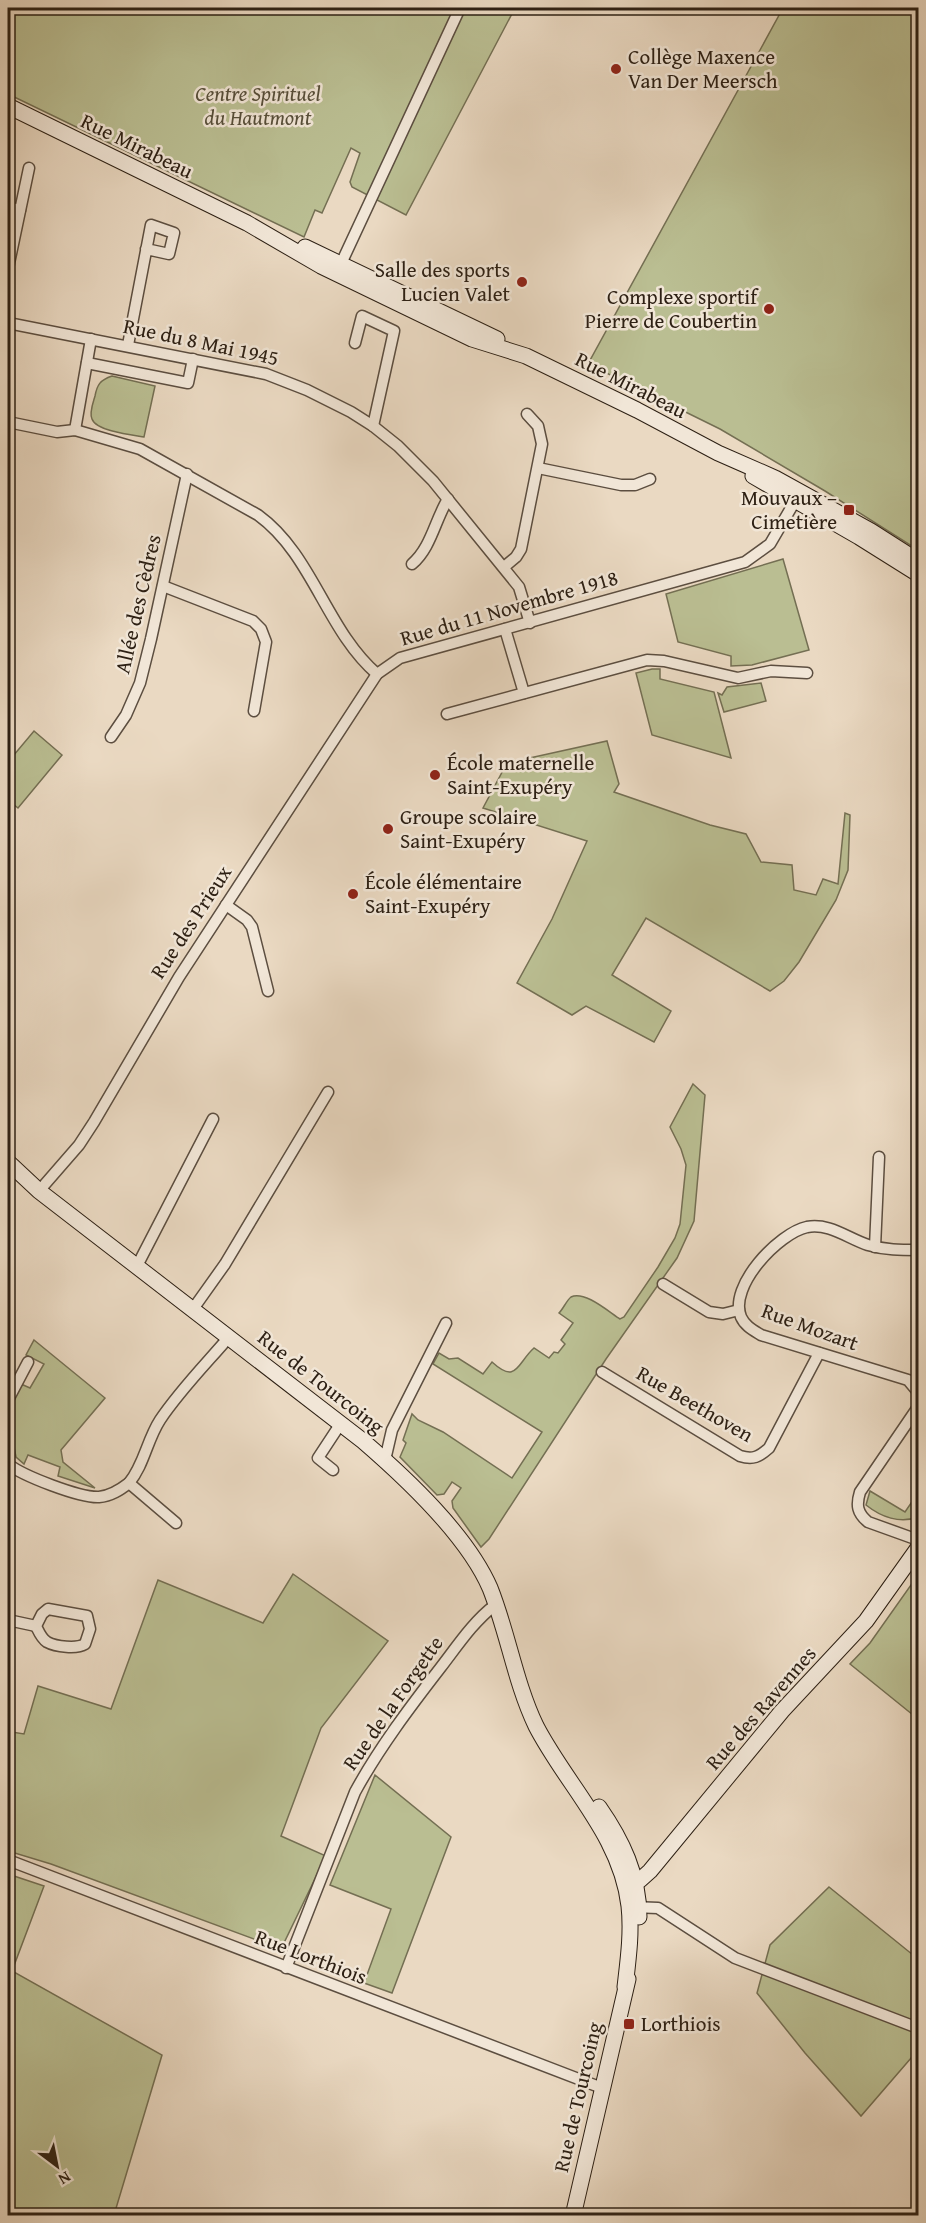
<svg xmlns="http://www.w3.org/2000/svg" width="926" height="2223" viewBox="0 0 926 2223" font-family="'Gentium Book Plus',serif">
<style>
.green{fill:#babe92;stroke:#746f53;stroke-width:1.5}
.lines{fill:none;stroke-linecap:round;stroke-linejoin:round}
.street-casing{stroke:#5c4e40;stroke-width:13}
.secondary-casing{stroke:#2d2014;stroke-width:17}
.street{stroke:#f1e6d7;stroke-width:10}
.secondary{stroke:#f1e6d7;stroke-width:15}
.poi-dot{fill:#8f2418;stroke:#f1e6d7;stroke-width:2}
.labels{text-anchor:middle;stroke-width:5;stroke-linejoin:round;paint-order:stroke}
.poi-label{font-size:21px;fill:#2d2014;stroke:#f1e6d7;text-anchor:start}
.park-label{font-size:21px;font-style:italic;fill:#574f3a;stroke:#f1e6d7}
.street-label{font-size:21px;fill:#2d2014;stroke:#f1e6d7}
</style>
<rect width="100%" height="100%" fill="#ead9c2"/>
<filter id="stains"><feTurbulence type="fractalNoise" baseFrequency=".00333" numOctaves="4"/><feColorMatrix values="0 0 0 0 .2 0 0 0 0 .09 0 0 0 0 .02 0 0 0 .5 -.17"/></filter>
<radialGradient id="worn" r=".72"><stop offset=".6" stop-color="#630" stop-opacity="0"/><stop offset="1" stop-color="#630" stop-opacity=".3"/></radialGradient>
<!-- green -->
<g class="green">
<polygon points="8,8 515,8 406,215 352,187 350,182 360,153 351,148 322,213 315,210 304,237 8,94"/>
<polygon points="783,8 918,8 918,550 825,491 720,429 588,364"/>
<path d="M112 376 155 386 144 437C132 435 96 431 92 419 89 413 93 403 95 396 97 385 100 380 112 376Z"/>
<polygon points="783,559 809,650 752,665 731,666 731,656 678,642 666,594"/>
<polygon points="652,669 660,669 660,679 714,692 731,758 652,735 636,673"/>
<polygon points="761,683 766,701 724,712 718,693 722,695 727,687"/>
<polygon points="34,731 62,755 18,808 8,800 8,762"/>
<polygon points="607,741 619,784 614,792 710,825 746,834 761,862 792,865 794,890 816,895 823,879 838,884 845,813 850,815 848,870 836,900 799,962 784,981 770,991 646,918 612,975 671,1011 654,1042 586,1006 572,1015 517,983 552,919 587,841 483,808 507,763"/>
<path d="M693 1084 705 1095 694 1221 677 1258 606 1359 489 1539 481 1547 453 1508 452 1501 461 1488 452 1482 444 1494 437 1495 400 1457 406 1443 403 1440 412 1414 418 1420 443 1432 512 1478 542 1432 433 1364 439 1353 449 1359 458 1358 483 1374 492 1362C517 1385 517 1363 534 1348L549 1358 554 1352 558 1353 565 1344 561 1340 573 1323 559 1313C563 1309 567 1300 571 1297 584 1290 609 1312 620 1319L624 1317 658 1267 675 1238 680 1224 686 1165 681 1149 670 1127Z"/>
<polygon points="34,1340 105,1398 61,1450 63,1462 95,1488 58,1476 60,1467 28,1455 24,1464 16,1457 13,1442 8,1432 8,1409 21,1384 30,1388 44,1364 26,1355"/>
<path d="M870 1491 905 1512 918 1493V1517C900 1524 881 1517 866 1505Z"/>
<polygon points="293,1574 388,1641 321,1728 281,1836 326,1856 281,1949 51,1864 8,1851 8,1743 12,1732 24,1734 38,1686 111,1709 158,1580 263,1623"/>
<polygon points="918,1575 918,1719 850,1664 870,1643"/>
<polygon points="375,1775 451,1837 392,1993 364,1983 391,1909 330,1885"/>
<polygon points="8,1874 44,1886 12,1971 162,2055 114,2215 8,2215"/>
<polygon points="829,1887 918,1959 918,2050 861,2116 805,2053 757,1993 770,1945"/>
</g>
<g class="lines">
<defs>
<g id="street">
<polyline points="8,207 20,210"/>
<polyline points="8,268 29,168"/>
<polyline points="339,268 460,8"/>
<polyline points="8,323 266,374 307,390 351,412 373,426 398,446 433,481 519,587 530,623"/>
<polyline points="355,343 362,316 394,331 373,426"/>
<polyline points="128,345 151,225 174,233 169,254 146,249"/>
<polyline points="87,363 188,383 193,359"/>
<path d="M8 422 57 432 75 430 140 449 258 515C313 555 326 630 377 674"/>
<polyline points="75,430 91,339"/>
<polyline points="538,468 621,485 635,485 650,479"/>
<path d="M412 564C431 548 435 520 448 499"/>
<polyline points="504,567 516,557 521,549 542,444 538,426 527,414"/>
<polyline points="163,586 253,621 261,629 266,642 254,711"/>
<polyline points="505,629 524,693"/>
<polyline points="447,714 647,660 664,661 738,678 771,671 807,673"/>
<polyline points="111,737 126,715 140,683 151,639 187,474"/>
<polyline points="226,905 247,920 252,927 268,991"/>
<polyline points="39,1191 79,1145 94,1122 179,977 377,674 400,658 745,562 770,544 798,496"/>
<polyline points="875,1247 879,1157"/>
<path d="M918 1250C901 1250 885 1250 868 1245 847 1238 830 1223 807 1227 779 1233 728 1286 741 1317 745 1326 753 1330 761 1335L908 1380 918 1392"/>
<polyline points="137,1266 213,1119"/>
<polyline points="663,1284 709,1312 723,1314 739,1310"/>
<polyline points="193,1309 225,1264 328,1092"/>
<path d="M602 1372 740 1456C753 1460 759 1457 769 1448L819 1353"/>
<polyline points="8,1400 28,1362"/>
<path d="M918 1407 860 1492C856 1505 857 1513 868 1522L918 1540"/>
<polyline points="385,1460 392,1430 446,1323"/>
<path d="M8 1464C23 1476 80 1498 99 1497 111 1496 120 1490 129 1483L176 1523"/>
<polyline points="333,1470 318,1458 341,1423"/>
<path d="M129 1483C144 1465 147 1440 160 1420 180 1390 206 1364 229 1337"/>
<path d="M48 1609 87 1616 90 1629 85 1644C77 1649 56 1647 47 1642 41 1638 39 1632 36 1626L42 1614Z"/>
<polyline points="8,1620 36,1626"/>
<polyline points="8,1860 602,2088"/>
<polyline points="632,1907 658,1908 735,1958 918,2028"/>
<path d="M286 1968 355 1792C379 1748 410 1707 441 1667 458 1645 473 1622 495 1605"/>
</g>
<g id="secondary">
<polyline points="8,106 247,223 321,266 472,339 526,356 637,410 718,453 775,478 871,531 918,561"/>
<polyline points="305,247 497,339"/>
<polyline points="753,476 859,537 918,574"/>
<path d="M8 1162 39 1191 363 1441C407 1479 467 1535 490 1588 508 1633 515 1682 536 1726 567 1786 621 1836 629 1906 632 1933 628 1961 625 1987"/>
<path d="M599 1807C622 1840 639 1875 639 1917"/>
<polyline points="628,1885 640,1880 650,1871 782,1711 866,1621 918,1548"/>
<polyline points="573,2216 628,1979"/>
</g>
</defs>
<!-- street casing -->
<use href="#street" class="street-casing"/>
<!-- secondary casing -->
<use href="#secondary" class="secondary-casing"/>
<!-- street -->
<use href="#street" class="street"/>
<!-- secondary -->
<use href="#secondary" class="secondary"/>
</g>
<!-- markers -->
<g class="poi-dot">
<circle cx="616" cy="69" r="6"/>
<circle cx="522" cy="282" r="6"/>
<circle cx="769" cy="309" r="6"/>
<rect x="843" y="504" width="12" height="12" rx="3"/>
<circle cx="435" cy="775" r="6"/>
<circle cx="388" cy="829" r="6"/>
<circle cx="353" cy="894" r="6"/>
<rect x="623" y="2018" width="12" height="12" rx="3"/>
</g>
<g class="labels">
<!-- poi labels -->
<g class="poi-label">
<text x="628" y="64">Collège Maxence<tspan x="628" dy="24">Van Der Meersch</tspan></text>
<text x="510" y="277" text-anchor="end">Salle des sports<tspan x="510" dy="24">Lucien Valet</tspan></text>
<text x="757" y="304" text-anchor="end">Complexe sportif<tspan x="757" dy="24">Pierre de Coubertin</tspan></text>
<text x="837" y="505" text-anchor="end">Mouvaux –<tspan x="837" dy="24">Cimetière</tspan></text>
<text x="447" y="770">École maternelle<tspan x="447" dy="24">Saint-Exupéry</tspan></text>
<text x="400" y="824">Groupe scolaire<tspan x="400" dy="24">Saint-Exupéry</tspan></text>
<text x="365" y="889">École élémentaire<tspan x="365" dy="24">Saint-Exupéry</tspan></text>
<text x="641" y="2031">Lorthiois</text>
</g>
<!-- park labels -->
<g class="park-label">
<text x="258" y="101">Centre Spirituel<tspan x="258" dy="24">du Hautmont</tspan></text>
</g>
<!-- street labels -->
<g class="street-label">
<text transform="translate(137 146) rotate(26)" y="7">Rue Mirabeau</text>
<text transform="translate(201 342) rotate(12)" y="7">Rue du 8 Mai 1945</text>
<text transform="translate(631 385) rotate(27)" y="7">Rue Mirabeau</text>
<text transform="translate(138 604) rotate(-77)" y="7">Allée des Cèdres</text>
<text transform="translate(509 608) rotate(-16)" y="7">Rue du 11 Novembre 1918</text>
<text transform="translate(191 922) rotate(-57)" y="7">Rue des Prieux</text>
<text transform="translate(810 1327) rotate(20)" y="7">Rue Mozart</text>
<text transform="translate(321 1382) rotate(38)" y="7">Rue de Tourcoing</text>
<text transform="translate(695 1404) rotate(30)" y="7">Rue Beethoven</text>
<text transform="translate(393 1703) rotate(-55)" y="7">Rue de la Forgette</text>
<text transform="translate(761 1708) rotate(-49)" y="7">Rue des Ravennes</text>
<text transform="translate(311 1957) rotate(21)" y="7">Rue Lorthiois</text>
<text transform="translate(578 2097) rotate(-77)" y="7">Rue de Tourcoing</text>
</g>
</g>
<!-- margin -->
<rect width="926" height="2223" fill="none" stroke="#ead9c2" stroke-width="30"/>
<rect x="9" y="9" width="908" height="2205" fill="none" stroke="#2d2014" stroke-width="3"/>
<rect x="15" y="15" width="896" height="2193" fill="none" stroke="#2d2014" stroke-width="1.5"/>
<!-- north arrow -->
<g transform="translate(57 2166) rotate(148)" stroke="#f1e6d7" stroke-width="4.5" paint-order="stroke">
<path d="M0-4.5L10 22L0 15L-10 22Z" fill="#2d2014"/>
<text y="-9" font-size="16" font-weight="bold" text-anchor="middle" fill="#2d2014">N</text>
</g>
<rect width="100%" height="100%" filter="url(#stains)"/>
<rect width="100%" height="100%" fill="url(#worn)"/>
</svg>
